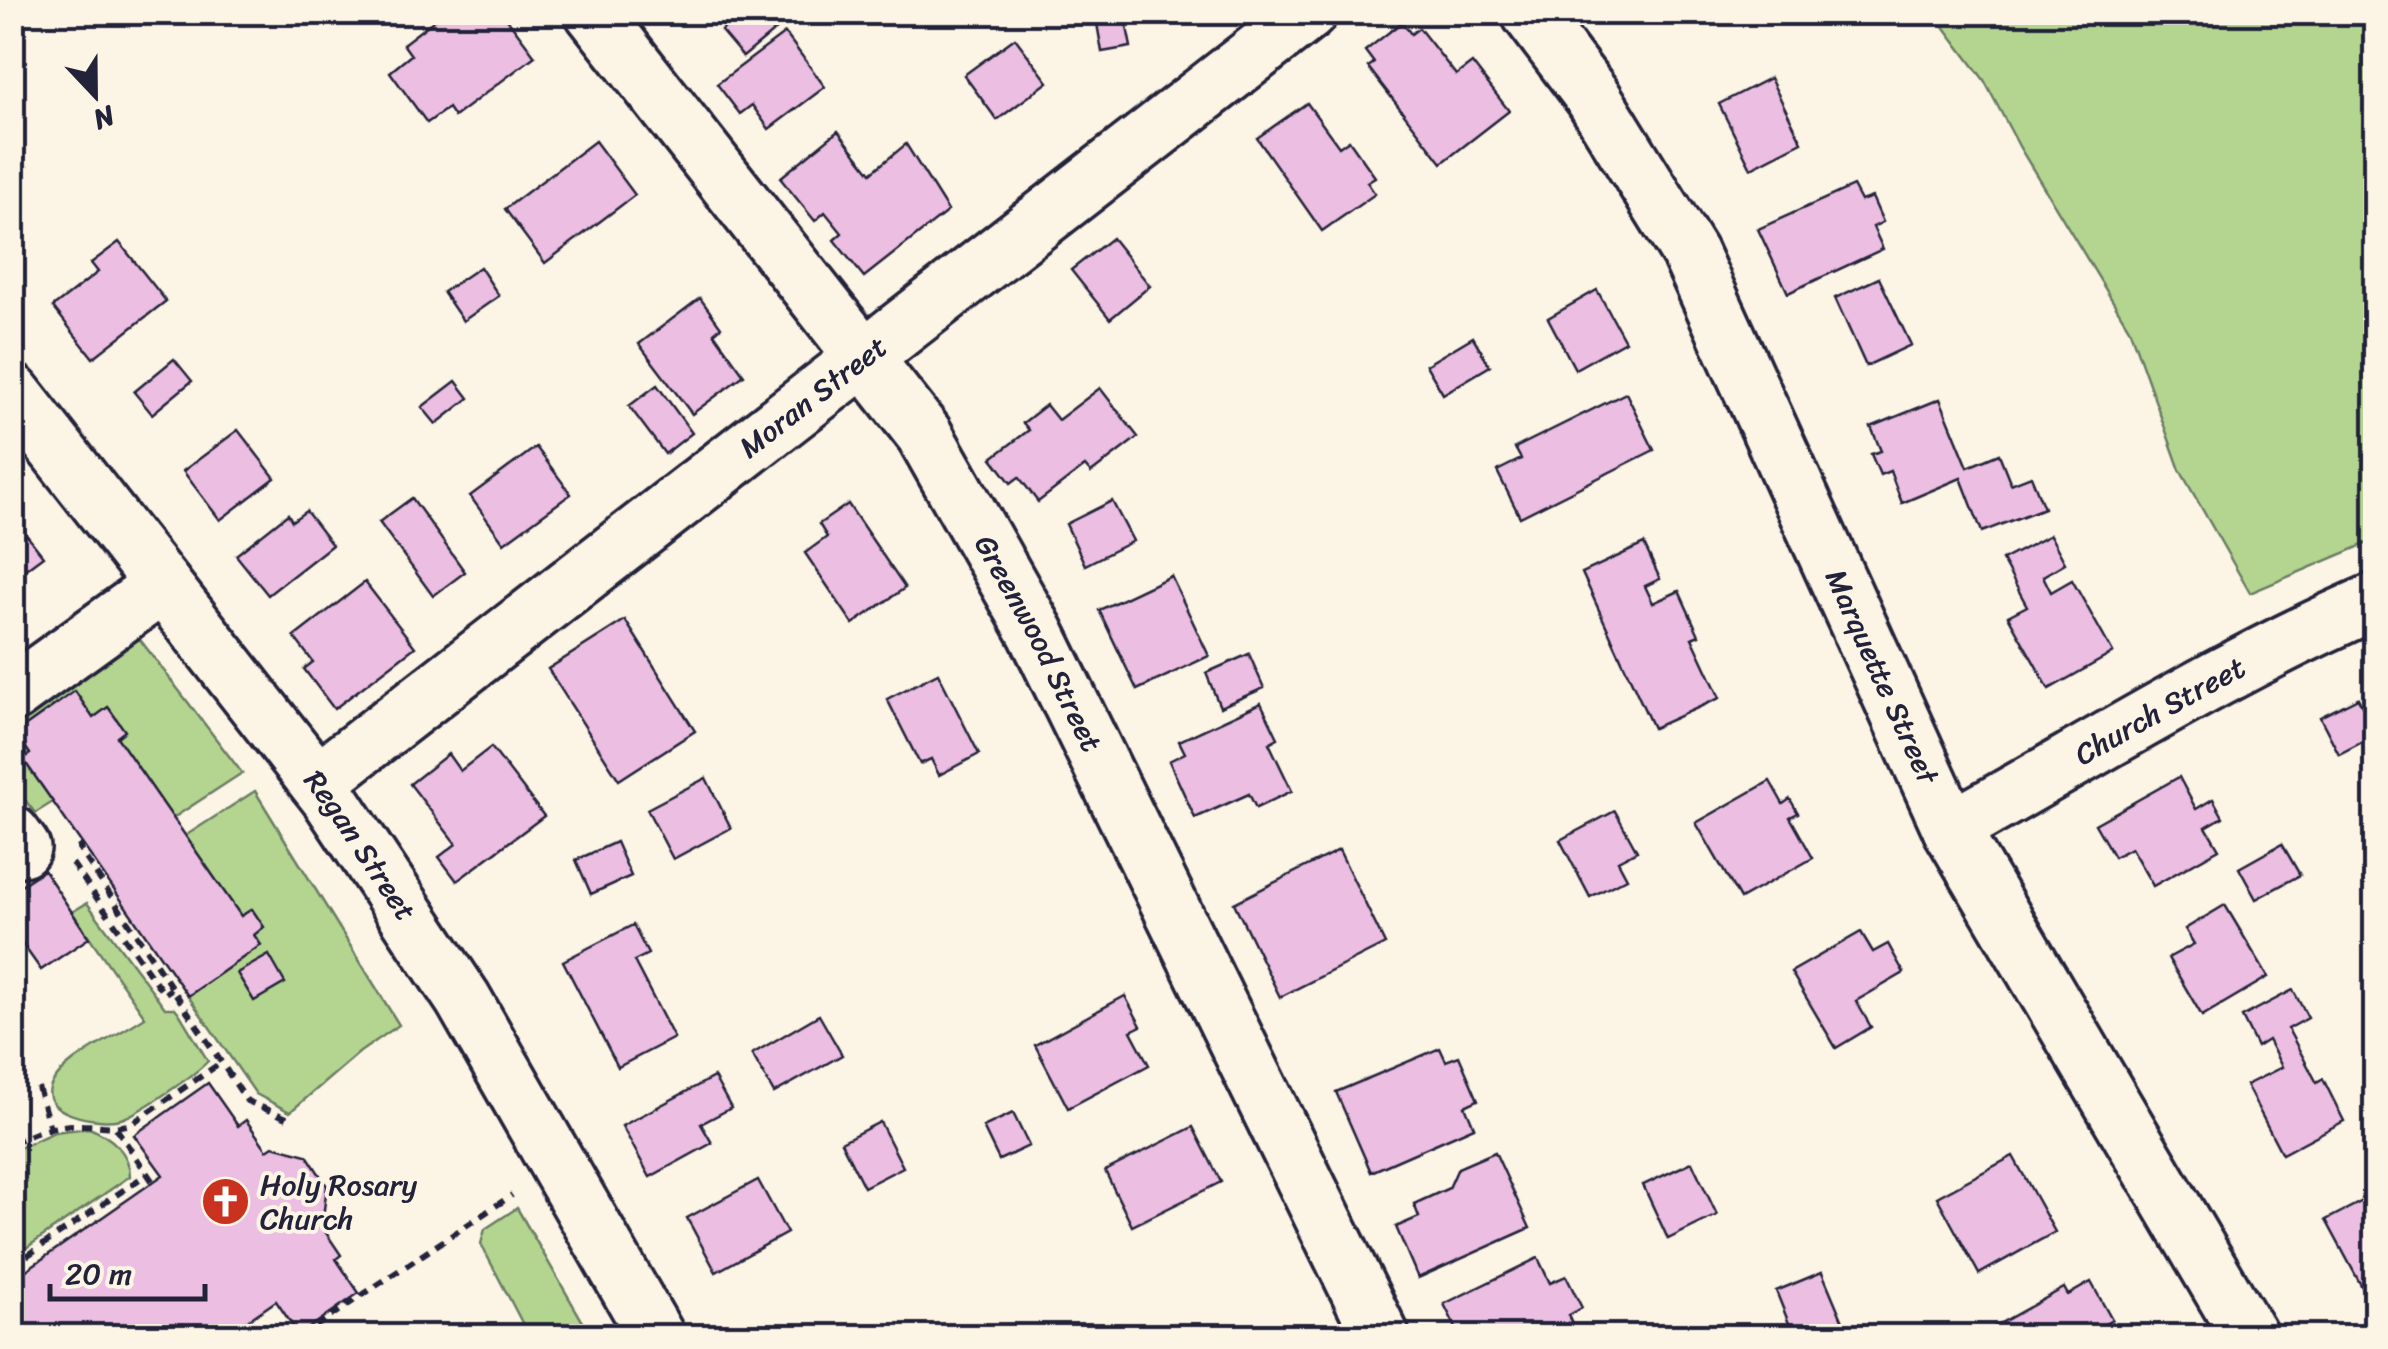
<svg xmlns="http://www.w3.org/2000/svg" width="2388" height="1349" viewBox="0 0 2388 1349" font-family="Sriracha,sans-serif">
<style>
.green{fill:#b4d58f;stroke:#6b7c65;stroke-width:2.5}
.building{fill:#ecbee1;stroke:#22223b;stroke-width:2.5}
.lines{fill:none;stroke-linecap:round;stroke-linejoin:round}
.minor-casing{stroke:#22223b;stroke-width:62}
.path{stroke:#22223b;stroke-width:6;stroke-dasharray:10 8;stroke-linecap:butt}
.minor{stroke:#fcf5e5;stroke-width:55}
.labels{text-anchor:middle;stroke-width:8;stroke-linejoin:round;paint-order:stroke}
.street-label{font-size:30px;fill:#22223b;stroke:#fcf5e5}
.poi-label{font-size:30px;fill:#22223b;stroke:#fcf5e5;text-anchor:start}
</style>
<rect width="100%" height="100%" fill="#fcf5e5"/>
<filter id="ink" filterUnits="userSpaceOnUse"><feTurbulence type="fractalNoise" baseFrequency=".01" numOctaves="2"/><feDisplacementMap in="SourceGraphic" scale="20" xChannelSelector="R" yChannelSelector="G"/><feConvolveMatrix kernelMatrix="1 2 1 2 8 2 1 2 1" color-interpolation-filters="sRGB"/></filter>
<g filter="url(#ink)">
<!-- green -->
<g class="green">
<polygon points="1934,13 2375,13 2375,540 2250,593 2180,470 2129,328 2020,148 1984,80"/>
<polygon points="135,633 242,773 173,818 117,737 124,730 109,708 93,718 74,691 16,733 30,754 23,759 53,802 35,813 13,784 12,721"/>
<polygon points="255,791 399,1025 360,1052 290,1112 256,1094 188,996 261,945 185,836"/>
<path d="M87 903 165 1008H175L179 1013 208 1061C195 1075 143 1110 124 1118 104 1126 28 1114 55 1079 73 1055 119 1035 145 1017L72 912Z"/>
<path d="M89 1128C110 1136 130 1152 130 1176L13 1257 15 1150 54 1132Z"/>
<polygon points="517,1208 591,1336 529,1336 481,1244 485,1229"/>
</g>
<!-- building -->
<g class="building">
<polygon points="445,12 502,12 535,56 454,117 448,108 427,123 390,72 411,55 403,44"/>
<polygon points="667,12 694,12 678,25"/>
<polygon points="743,12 775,12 784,23 743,57 721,31"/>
<polygon points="1095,12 1124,12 1131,47 1102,52"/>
<polygon points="1402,22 1411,34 1419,28 1456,75 1472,63 1509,111 1442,163 1368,67 1374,63 1365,51"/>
<polygon points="785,33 825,87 769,129 752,105 740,114 717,84"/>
<polygon points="1015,38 1048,82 997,120 964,75"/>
<polygon points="1770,78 1802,142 1751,168 1719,104"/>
<polygon points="1307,103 1339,147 1349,140 1375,177 1367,182 1375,194 1322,231 1257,138"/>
<polygon points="838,131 871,173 906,144 948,211 864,277 834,240 842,233 825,212 815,221 780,178"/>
<polygon points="595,141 635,195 545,263 505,209"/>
<polygon points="12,148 27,167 12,178"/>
<polygon points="1853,186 1861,201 1872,197 1883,222 1873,227 1883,249 1788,293 1758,229"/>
<polygon points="1112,238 1150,286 1110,319 1071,270"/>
<polygon points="119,242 166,301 93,358 53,307 98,272 91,263"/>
<polygon points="480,267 499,296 463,321 443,292"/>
<polygon points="1879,278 1911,345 1866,366 1835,298"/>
<polygon points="1597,290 1625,341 1575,369 1548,318"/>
<polygon points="700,298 721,327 714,333 744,375 692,414 639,344"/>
<polygon points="1473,337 1490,366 1443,394 1426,365"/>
<polygon points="174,359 192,381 152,414 134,392"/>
<polygon points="456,381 469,398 436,424 422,407"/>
<polygon points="657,385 692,433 665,454 629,406"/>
<polygon points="1100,388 1138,437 1091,473 1085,466 1038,502 1019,477 1011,483 992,458 1029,430 1023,423 1046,405 1058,420"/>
<polygon points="1626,393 1654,450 1520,517 1497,471 1521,459 1515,448"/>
<polygon points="1940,399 1968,467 1999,454 2011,484 2031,476 2044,508 1982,532 1961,478 1902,503 1890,471 1880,475 1871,454 1881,451 1871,427"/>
<polygon points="238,430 275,478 220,520 183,471"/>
<polygon points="536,447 571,494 504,543 470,496"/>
<polygon points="412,498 465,572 433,596 379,522"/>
<polygon points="1112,501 1133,541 1085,565 1066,524"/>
<polygon points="848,504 905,588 853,624 805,553 827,537 819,524"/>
<polygon points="306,511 332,545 268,595 236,555 288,514 292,521"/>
<polygon points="21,528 43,556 12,579 12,535"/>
<polygon points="2050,535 2065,563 2043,576 2051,592 2072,580 2113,653 2049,689 2008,616 2027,606 2002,560"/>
<polygon points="1644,544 1660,579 1645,586 1653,603 1679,591 1699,635 1692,638 1720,698 1653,728 1582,573"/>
<polygon points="1171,576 1209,656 1137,690 1099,610"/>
<polygon points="365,582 415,647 334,709 304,669 313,662 294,637"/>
<polygon points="625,620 695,731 619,780 548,669"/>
<polygon points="1249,654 1264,688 1220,707 1206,673"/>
<polygon points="938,673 979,754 939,775 931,759 920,764 887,699"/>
<polygon points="75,691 93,718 108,707 125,731 117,737 241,916 252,909 264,927 254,935 261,945 188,996 23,759 30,754 16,733"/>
<polygon points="2358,698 2376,735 2339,754 2320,717"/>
<polygon points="1261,703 1278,738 1269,743 1292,791 1256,808 1249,794 1195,818 1169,761 1185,753 1179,741"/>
<polygon points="491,747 544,816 457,881 439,857 456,844 410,784 448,754 460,771"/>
<polygon points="2179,777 2196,809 2213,799 2223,817 2206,827 2219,849 2153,886 2131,848 2114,857 2095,824"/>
<polygon points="706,778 731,828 673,859 647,809"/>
<polygon points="1770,781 1783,804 1790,799 1798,813 1790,817 1813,858 1740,899 1696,823"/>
<polygon points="1615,811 1637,851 1618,861 1627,878 1590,897 1560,840"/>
<polygon points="616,842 631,876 591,894 576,860"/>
<polygon points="2282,844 2300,875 2256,899 2239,868"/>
<polygon points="1339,850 1385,944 1280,997 1234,903"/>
<polygon points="44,870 89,938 41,970 12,929 12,891"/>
<polygon points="2225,905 2268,977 2202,1016 2168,958 2194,944 2185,929"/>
<polygon points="633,925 648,954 634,961 674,1038 618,1067 563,961"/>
<polygon points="1861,932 1873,952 1888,944 1904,973 1856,1001 1871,1027 1836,1048 1791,972"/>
<polygon points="269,955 285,983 254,1001 237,973"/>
<polygon points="2293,990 2308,1018 2288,1029 2317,1083 2323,1079 2344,1121 2282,1154 2246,1085 2282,1067 2268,1040 2257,1047 2242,1017"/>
<polygon points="1125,996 1141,1026 1131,1031 1149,1065 1068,1108 1035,1045"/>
<polygon points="819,1015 842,1055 774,1093 752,1054"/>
<polygon points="1440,1048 1446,1061 1459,1056 1478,1100 1465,1106 1474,1127 1371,1172 1336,1092"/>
<polygon points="714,1077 731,1108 701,1124 712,1143 650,1177 622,1126"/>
<polygon points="208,1083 238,1126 246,1120 267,1150 273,1146 307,1155 327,1186 323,1217 318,1221 341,1255 336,1259 359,1293 299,1335 276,1301 225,1336 12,1336 12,1280 163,1175 134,1135"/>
<polygon points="1013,1113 1029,1146 999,1160 983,1127"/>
<polygon points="880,1122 903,1167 864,1187 841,1142"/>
<polygon points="1193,1127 1221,1182 1132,1226 1105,1171"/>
<polygon points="1495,1152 1530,1228 1418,1278 1396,1227 1419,1217 1414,1204 1449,1188 1458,1168"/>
<polygon points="2013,1156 2055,1232 1979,1274 1937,1197"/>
<polygon points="1692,1162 1717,1215 1668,1239 1643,1185"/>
<polygon points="758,1180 787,1233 716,1272 687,1218"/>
<polygon points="2376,1194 2376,1300 2370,1302 2326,1220"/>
<polygon points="1538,1258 1550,1283 1566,1276 1582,1308 1568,1315 1575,1331 1564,1336 1460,1336 1444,1304"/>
<polygon points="1822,1272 1849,1336 1794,1336 1776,1291"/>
<polygon points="2091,1282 2112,1320 2096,1329 2100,1336 1994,1336 1990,1329 2064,1288 2068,1295"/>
<polygon points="863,1324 871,1336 842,1336"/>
</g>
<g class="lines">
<defs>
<g id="minor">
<path id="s1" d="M593 12 924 434 1036 632 1381 1336"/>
<path id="s2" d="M1529 12 1593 97 1690 254 1951 829 2249 1336"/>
<path id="s3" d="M12 392 331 800 463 999 656 1336"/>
<polyline points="12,694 163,585"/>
<path id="s4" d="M317 782 1309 12"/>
<path id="s5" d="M1951 829C2092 751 2227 665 2376 601"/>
<polyline points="12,834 22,848"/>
</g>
</defs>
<!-- minor casing -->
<use href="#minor" class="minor-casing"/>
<!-- path -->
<g class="path">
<polyline points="83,845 79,848 247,1101 287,1118"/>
<polyline points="72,863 164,994 171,989"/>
<polyline points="38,1087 50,1128"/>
<polyline points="116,1128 153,1182"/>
<path d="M12 1143C35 1132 57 1124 83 1125 100 1125 114 1129 131 1124L219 1064"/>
<polyline points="12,1266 147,1174"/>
<polyline points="301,1336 512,1195"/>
</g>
<!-- minor -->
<use href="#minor" class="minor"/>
</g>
</g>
<!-- icons -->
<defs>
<symbol id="church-disc" viewBox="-11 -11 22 22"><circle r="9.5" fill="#c8321e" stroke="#fcf5e5"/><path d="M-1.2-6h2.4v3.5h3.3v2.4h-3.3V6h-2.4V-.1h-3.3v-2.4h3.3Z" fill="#fff"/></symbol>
</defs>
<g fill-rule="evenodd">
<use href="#church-disc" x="198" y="1174" width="55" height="55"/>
</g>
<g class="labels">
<!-- street labels -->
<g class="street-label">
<text dy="10" stroke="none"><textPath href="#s4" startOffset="628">Moran Street</textPath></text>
<text dy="10" stroke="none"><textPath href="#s1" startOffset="775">Greenwood Street</textPath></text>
<text dy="10" stroke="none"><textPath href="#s2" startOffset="755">Marquette Street</textPath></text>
<text dy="10" stroke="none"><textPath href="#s5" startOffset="240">Church Street</textPath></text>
<text dy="10" stroke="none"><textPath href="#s3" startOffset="572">Regan Street</textPath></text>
</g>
<!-- poi labels -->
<g class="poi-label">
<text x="260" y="1195">Holy Rosary<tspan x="260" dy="34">Church</tspan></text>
</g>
</g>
<!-- margin -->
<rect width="2388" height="1349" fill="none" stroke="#fcf5e5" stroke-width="50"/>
<rect x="25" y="25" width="2338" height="1299" fill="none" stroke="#22223b" stroke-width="4" filter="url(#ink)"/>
<!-- north arrow -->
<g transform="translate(95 95) rotate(158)" stroke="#fcf5e5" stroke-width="8" paint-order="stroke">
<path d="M0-8L18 38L0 25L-18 38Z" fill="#22223b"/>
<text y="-15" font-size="28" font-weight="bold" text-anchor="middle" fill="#22223b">N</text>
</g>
<!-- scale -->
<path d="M50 1284v15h155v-15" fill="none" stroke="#22223b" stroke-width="5"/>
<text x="65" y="1284" font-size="30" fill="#22223b" stroke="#fcf5e5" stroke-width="8" paint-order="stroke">20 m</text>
</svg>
